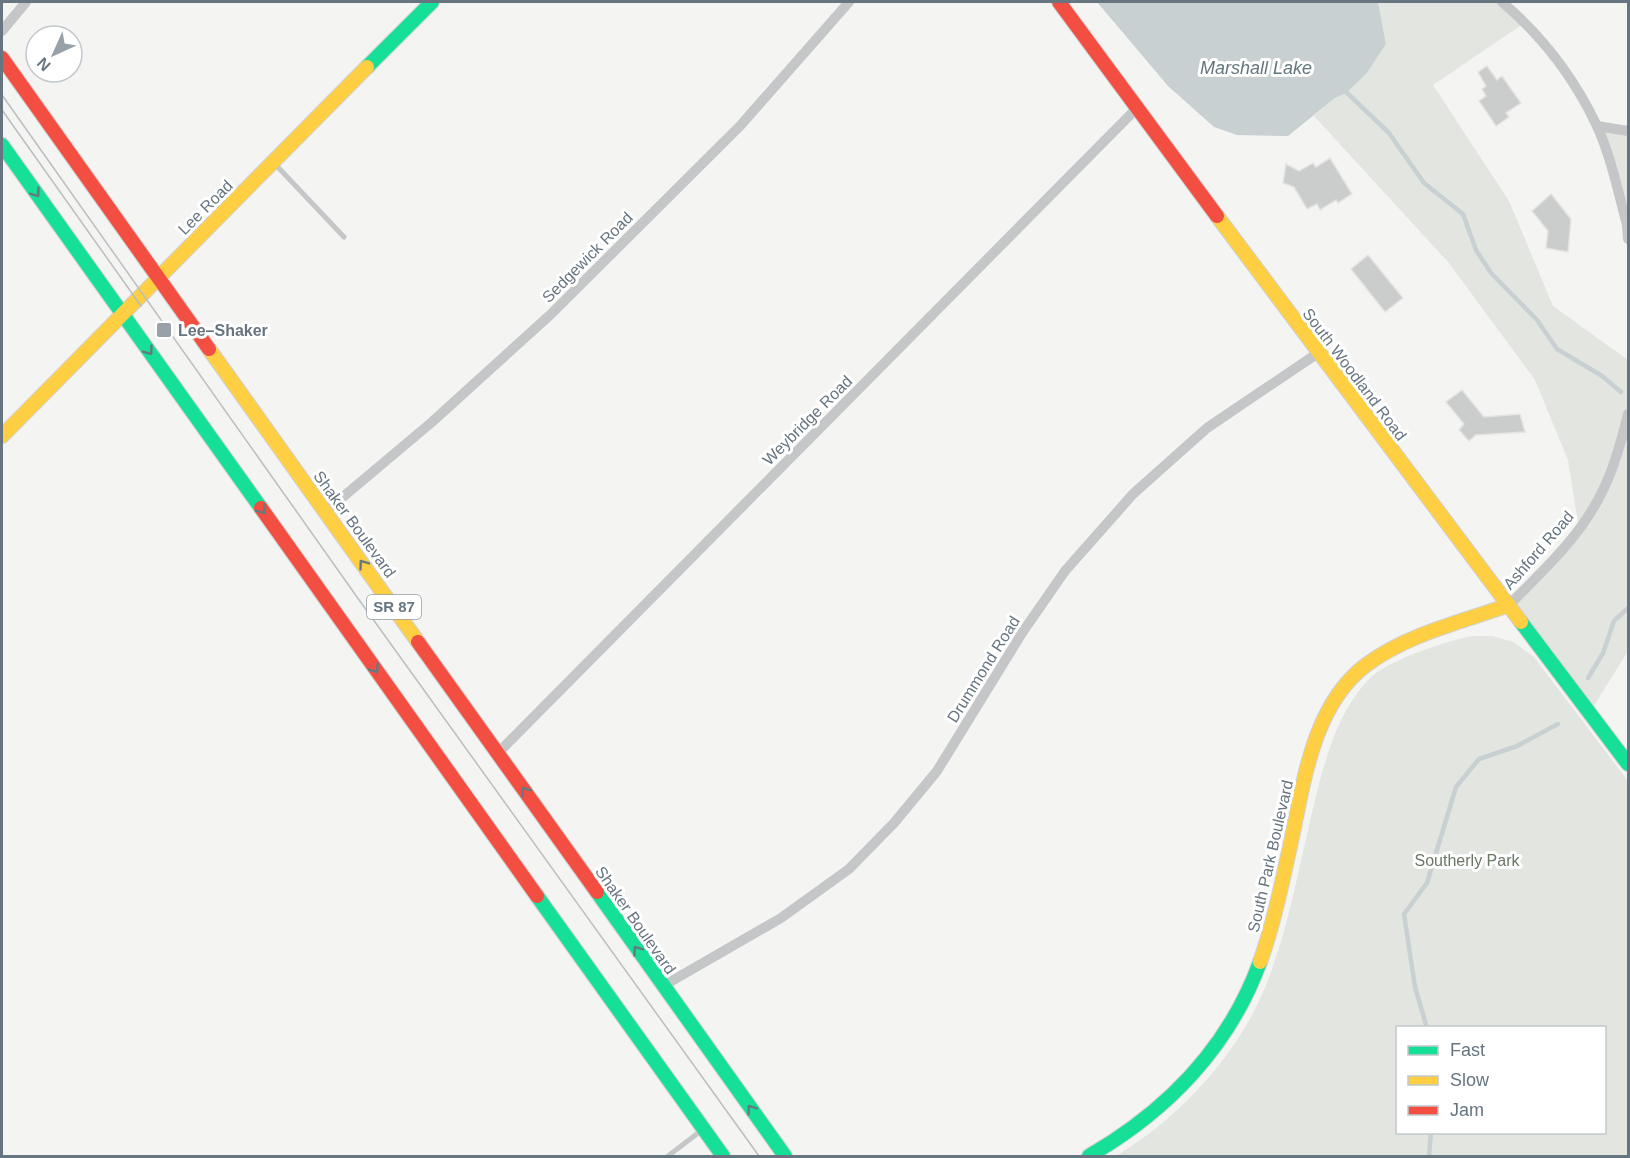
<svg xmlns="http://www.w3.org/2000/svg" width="1630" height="1158" viewBox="0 0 1630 1158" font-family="Helvetica,sans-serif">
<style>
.green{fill:#e3e5e1;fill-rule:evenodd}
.water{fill:#c9d0d2}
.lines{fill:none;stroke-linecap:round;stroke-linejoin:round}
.stream{stroke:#c9d0d2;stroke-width:4.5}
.building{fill:#cbcccc;stroke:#e4e4e2;stroke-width:1.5}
.fast-casing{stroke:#d0d1d1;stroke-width:16}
.slow-casing{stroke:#d0d1d1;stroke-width:16}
.jam-casing{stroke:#d0d1d1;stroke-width:16}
.lane{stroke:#c5c6c7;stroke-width:5}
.street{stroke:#c5c6c7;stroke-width:10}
.fast{stroke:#16e098;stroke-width:14}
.slow{stroke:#ffcf43;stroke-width:14}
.jam{stroke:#f24e42;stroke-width:14}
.tram{stroke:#bbbdbe;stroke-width:1.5}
.oneway{stroke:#637a81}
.poi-dot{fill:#98a1a8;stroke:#fff;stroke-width:2}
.labels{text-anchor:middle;stroke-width:6;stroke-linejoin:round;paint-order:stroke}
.shield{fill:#fff;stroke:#959ea6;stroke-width:1.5}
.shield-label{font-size:15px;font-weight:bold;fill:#677580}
.street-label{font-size:16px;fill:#677580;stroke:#fff}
.poi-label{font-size:16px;font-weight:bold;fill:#677580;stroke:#fff;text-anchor:start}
.park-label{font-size:16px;fill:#697865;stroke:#fff}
.water-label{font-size:18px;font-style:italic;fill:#63767d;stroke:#fff}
</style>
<rect width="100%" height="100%" fill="#f4f4f3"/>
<!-- green -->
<g class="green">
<polygon points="1378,2 1502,2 1526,22 1433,85 1509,201 1553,306 1628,360 1628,651 1590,712 1509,605 1579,529 1568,460 1535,380 1449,263 1314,116 1335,98 1346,92 1367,73 1386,44"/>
<polygon points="1597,126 1628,131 1628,220"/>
<path d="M1472 636H1492L1513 642 1534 657 1628 781V1156H1116C1182 1116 1240 1053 1268 980 1288 928 1298 872 1311 817 1322 771 1334 716 1368 680 1387 660 1444 642 1472 636ZM1398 1028H1604V1132H1398Z"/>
</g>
<!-- water -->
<polygon class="water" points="1097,2 1378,2 1386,44 1367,73 1346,93 1335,98 1288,136 1237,135 1214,127 1168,86"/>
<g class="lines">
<!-- stream -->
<g class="stream">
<polyline points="1343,89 1389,133 1424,183 1463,214 1476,250 1491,273 1537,320 1557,349 1602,376 1621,392"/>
<polyline points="1588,678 1603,653 1614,621 1628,608"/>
<polyline points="1427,1028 1415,987 1404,914 1427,883 1456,787 1479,759 1517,746 1558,724"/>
<polyline points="1429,1156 1431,1132"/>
</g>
</g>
<!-- building -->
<g class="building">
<polygon points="1487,66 1497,80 1502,76 1521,103 1506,113 1509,117 1496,126 1479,101 1486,96 1482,89 1486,86 1478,72"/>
<polygon points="1330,158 1352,194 1338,203 1336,200 1320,210 1317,204 1307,209 1294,187 1283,183 1286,164 1299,171 1313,163 1316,167"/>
<polygon points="1551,194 1571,219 1568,252 1546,248 1548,231 1532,211"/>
<polygon points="1368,255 1403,298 1385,312 1351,269"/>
<polygon points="1462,390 1484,417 1520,414 1525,432 1476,435 1469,441 1459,430 1464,424 1446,402"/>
</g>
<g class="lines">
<defs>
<g id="fast">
<polyline points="367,67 432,2"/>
<polyline points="2,145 261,508"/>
<polyline points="1521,622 1628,764"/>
<polyline points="597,892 785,1156"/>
<polyline points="537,896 723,1156"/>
<path d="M1089 1156C1167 1111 1229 1047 1260 962"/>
</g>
<g id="slow">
<polyline points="1217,216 1521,622"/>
<polyline points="209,349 418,642"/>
<polyline points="2,436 367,67"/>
<path d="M1260 962C1274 923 1282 882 1291 842 1304 781 1313 705 1366 665 1408 634 1461 622 1509 605"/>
</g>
<g id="jam">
<polyline points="1059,2 1217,216"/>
<polyline points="2,58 209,349"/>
<polyline points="261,508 537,896"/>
<polyline points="418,642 597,892"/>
</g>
</defs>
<!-- fast casing -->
<use href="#fast" class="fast-casing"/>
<!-- slow casing -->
<use href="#slow" class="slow-casing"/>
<!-- jam casing -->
<use href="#jam" class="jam-casing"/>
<!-- lane -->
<g class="lane">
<polyline points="274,163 344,237"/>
<polyline points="668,1156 702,1130"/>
</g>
<!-- street -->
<g class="street">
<path d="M1502 2C1541 35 1574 78 1596 124 1611 156 1618 192 1627 225"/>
<polyline points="2,31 26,2"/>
<polyline points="1597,126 1628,131"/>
<polyline points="1628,220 1627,225 1628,239"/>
<polyline points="325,512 432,422 550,315 740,126 849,2"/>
<path d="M1509 605C1544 570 1583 534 1604 488 1615 465 1622 439 1628 414"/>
<polyline points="498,753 1138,107"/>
<polyline points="663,986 781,918 849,869 894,823 937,771 1022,633 1065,571 1133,494 1207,428 1318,353"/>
</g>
<!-- fast -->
<use href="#fast" class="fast"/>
<!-- slow -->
<use href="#slow" class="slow"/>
<!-- jam -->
<use href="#jam" class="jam"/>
<!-- tram -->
<g class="tram">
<polyline points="2,95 357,597 759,1156"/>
<polyline points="2,110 141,306"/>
</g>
</g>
<!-- one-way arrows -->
<defs><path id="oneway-chevron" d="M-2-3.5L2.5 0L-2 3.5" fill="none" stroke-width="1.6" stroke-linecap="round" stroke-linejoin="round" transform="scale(1.5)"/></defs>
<g class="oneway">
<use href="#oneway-chevron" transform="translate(36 193) rotate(54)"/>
<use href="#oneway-chevron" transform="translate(149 351) rotate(55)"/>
<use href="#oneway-chevron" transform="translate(262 510) rotate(55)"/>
<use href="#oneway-chevron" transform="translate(363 564) rotate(-126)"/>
<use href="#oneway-chevron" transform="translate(375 669) rotate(55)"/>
<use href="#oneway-chevron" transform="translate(525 791) rotate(-125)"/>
<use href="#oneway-chevron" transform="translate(637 950) rotate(-125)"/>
<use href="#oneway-chevron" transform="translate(751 1109) rotate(-126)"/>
</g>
<!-- markers -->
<rect class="poi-dot" x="156" y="322" width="16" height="16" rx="3"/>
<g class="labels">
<!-- shield labels -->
<rect class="shield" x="367" y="595" width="54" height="24" rx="4.5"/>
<g class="shield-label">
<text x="394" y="612">SR 87</text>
</g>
<!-- street labels -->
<g class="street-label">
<text transform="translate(205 207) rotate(-45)" y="6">Lee Road</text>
<text transform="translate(587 257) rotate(-45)" y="6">Sedgewick Road</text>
<text transform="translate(1355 374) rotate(53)" y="6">South Woodland Road</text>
<text transform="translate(807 420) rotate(-45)" y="6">Weybridge Road</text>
<text transform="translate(355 524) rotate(54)" y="6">Shaker Boulevard</text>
<text transform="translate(1538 550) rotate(-49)" y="6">Ashford Road</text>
<text transform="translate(983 669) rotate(-58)" y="6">Drummond Road</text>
<text transform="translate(1270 856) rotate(-77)" y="6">South Park Boulevard</text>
<text transform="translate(636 920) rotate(55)" y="6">Shaker Boulevard</text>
</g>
<!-- poi labels -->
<g class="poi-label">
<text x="178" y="336">Lee–Shaker</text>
</g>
<!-- park labels -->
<g class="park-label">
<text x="1467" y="866">Southerly Park</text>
</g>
<!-- water labels -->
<g class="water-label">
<text x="1256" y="74">Marshall Lake</text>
</g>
</g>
<!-- border -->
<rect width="1630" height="1158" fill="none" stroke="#677580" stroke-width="6"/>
<!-- legend -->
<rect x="1396" y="1026" width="210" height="108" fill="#ffffff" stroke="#c2c8cc" stroke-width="1.5"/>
<rect x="1408" y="1046" width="30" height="9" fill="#16e098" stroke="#c2c8cc" stroke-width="1.5"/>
<text x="1450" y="1056" font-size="18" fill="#677580">Fast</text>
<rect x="1408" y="1076" width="30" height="9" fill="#ffcf43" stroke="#c2c8cc" stroke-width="1.5"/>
<text x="1450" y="1086" font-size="18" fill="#677580">Slow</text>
<rect x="1408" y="1106" width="30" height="9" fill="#f24e42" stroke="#c2c8cc" stroke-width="1.5"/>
<text x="1450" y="1116" font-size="18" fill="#677580">Jam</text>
<!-- north arrow -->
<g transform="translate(54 54) rotate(225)"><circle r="28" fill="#ffffff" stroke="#c2c8cc" stroke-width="1.5"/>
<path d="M0-4.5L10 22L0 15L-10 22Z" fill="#98a1a8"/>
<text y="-9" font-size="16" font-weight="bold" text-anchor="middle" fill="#677580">N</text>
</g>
</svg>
